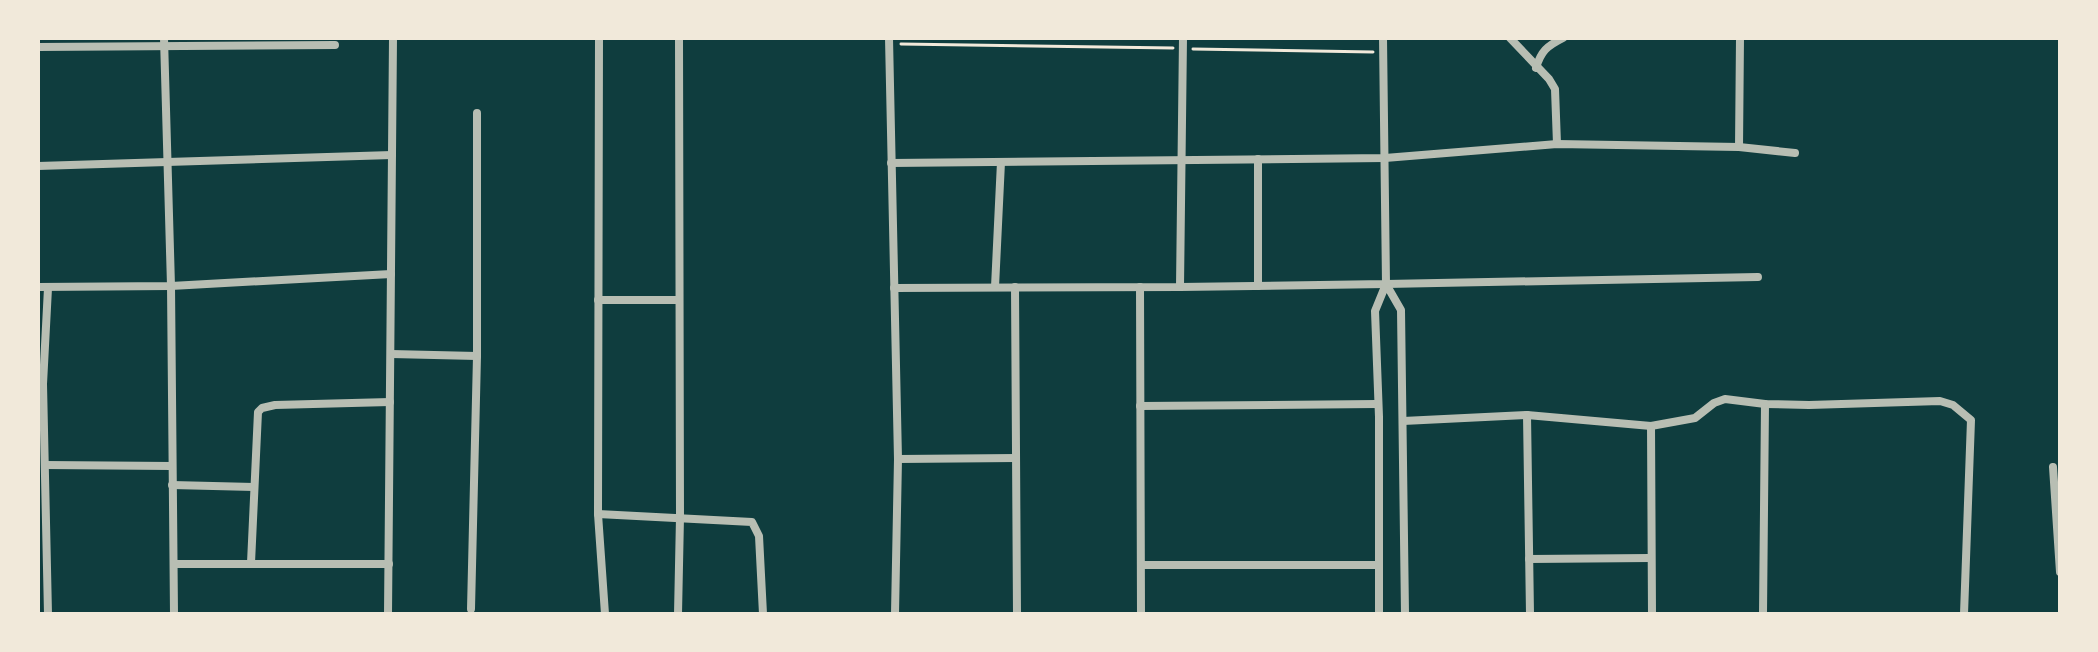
<svg xmlns="http://www.w3.org/2000/svg" width="2098" height="652" viewBox="0 0 2098 652" font-family="'Open Sans',sans-serif">
<style>
.lines{fill:none;stroke-linecap:round;stroke-linejoin:round}
.path{stroke:#f1e9da;stroke-width:3}
.minor{stroke:#b8beb3;stroke-width:8}
</style>
<rect width="100%" height="100%" fill="#0f3d3e"/>
<g class="lines">
<!-- path -->
<g class="path">
<polyline points="901,44 1173,48"/>
<polyline points="1193,49 1373,52"/>
</g>
<!-- minor -->
<g class="minor">
<polyline points="164,38 171,286 174,614"/>
<polyline points="599,38 598,514 605,614"/>
<polyline points="889,38 898,459 895,614"/>
<polyline points="1510,38 1549,79 1555,89 1557,144"/>
<polyline points="38,47 335,45"/>
<path d="M1536 68C1541 51 1547 46 1563 38"/>
<polyline points="1739,147 1740,38"/>
<polyline points="891,163 1385,158 1557,144 1739,147 1795,153"/>
<polyline points="38,166 392,155"/>
<polyline points="1386,284 1758,277"/>
<polyline points="1258,286 1258,159"/>
<polyline points="38,287 171,286 391,274"/>
<polyline points="995,287 1001,162"/>
<polyline points="1015,287 1017,614"/>
<polyline points="1140,287 1141,614"/>
<polyline points="1180,287 1386,284 1383,38"/>
<polyline points="894,288 1180,287 1183,38"/>
<polyline points="598,300 678,300"/>
<polyline points="391,354 477,356"/>
<polyline points="1140,406 1377,404"/>
<polyline points="1527,415 1530,614"/>
<polyline points="1403,421 1527,415 1651,426 1695,418 1714,403 1725,399 1765,404 1809,405 1940,401 1953,405 1971,420 1964,614"/>
<polyline points="1651,426 1652,614"/>
<polyline points="898,459 1016,458"/>
<polyline points="45,465 172,466"/>
<polyline points="2053,467 2060,572"/>
<polyline points="172,485 254,487"/>
<polyline points="598,514 752,522 759,536 763,614"/>
<polyline points="1529,559 1650,558"/>
<polyline points="251,563 258,412 262,408 275,405 390,402"/>
<polyline points="174,564 389,564"/>
<polyline points="1141,565 1379,565"/>
<polyline points="471,609 477,356 477,113"/>
<polyline points="48,614 43,384 48,288"/>
<polyline points="388,614 393,38"/>
<polyline points="678,614 680,517 679,38"/>
<polyline points="1379,614 1379,417 1375,311 1386,284 1401,310 1405,614"/>
<polyline points="1763,614 1765,404"/>
</g>
</g>
<!-- border -->
<rect width="2098" height="652" fill="none" stroke="#f1e9da" stroke-width="80"/>
</svg>
